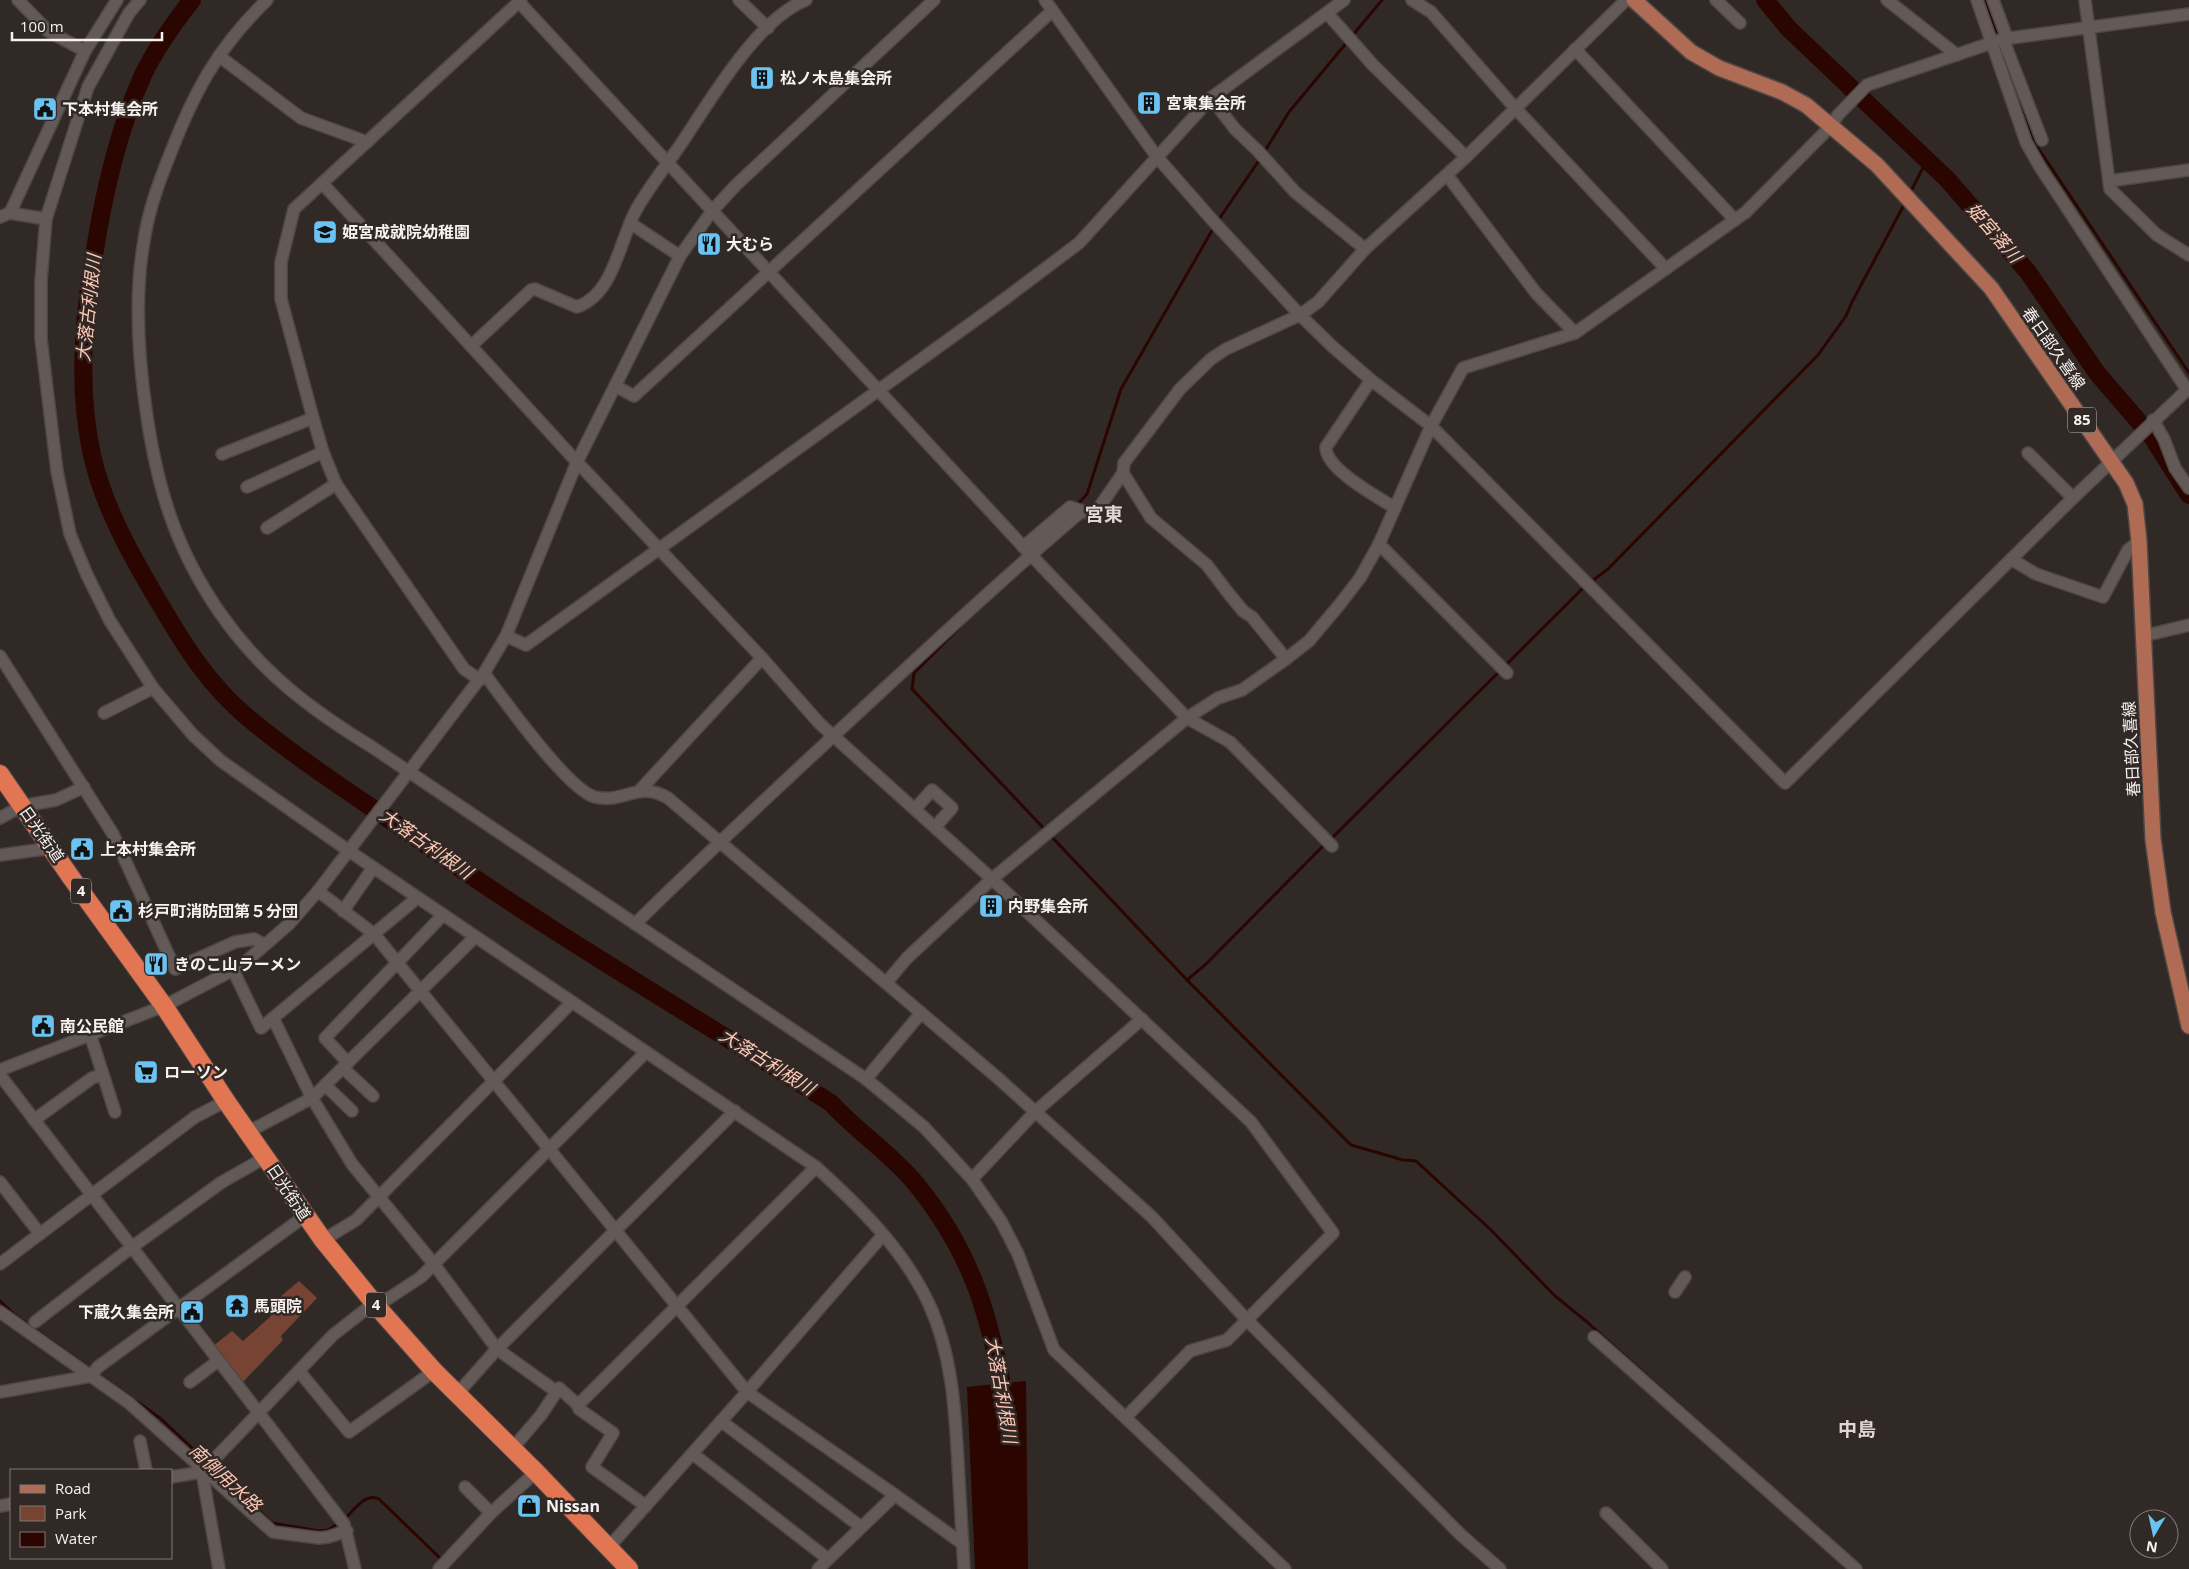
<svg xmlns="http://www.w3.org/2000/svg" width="2189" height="1569" viewBox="0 0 2189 1569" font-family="'Open Sans','Noto Sans JP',sans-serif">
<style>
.green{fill:#743}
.water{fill:#2b0500}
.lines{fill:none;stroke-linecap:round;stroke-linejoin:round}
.stream{stroke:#2b0500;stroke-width:3}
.river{stroke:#2b0500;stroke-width:18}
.minor-casing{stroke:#4e4845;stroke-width:14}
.major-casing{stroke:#4e4845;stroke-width:18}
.highway-casing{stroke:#4e4845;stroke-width:20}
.minor{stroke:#635a57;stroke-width:11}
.major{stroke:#b06b54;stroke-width:15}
.highway{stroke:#e37652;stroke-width:18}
.labels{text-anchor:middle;stroke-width:5;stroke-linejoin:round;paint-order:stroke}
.shield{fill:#312926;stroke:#bcb6b3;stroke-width:1}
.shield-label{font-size:15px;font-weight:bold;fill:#f7f2f0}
.poi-label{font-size:16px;font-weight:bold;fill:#f7f2f0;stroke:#312926;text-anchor:start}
.street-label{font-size:16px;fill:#f7f2f0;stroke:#312926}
.water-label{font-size:18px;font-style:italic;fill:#fec7b4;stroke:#312926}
.quarter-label{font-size:19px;font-weight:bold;fill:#e1d6d2;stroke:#312926}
</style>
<rect width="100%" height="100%" fill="#312926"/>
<!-- green -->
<polygon class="green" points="299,1281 317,1298 281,1336 283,1340 241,1384 213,1346 232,1331 243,1341 271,1316 266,1309"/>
<!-- water -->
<polygon class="water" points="1026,1381 1028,1569 975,1569 967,1387"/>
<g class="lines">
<!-- stream -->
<g class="stream">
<polyline points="1985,0 1999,38"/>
<polyline points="1352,36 1382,0"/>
<polyline points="2020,98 2032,139 2189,373"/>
<polyline points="1263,154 1289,112 1348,41"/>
<polyline points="1910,193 1927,160"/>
<polyline points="1217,222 1260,159"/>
<polyline points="1076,506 1087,494 1121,389 1214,227"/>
<polyline points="959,628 914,673 912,689 1187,980 1351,1145 1403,1160 1416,1161 1491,1230 1554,1295 1587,1322 1742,1461"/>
<polyline points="1330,840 1583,588 1608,569 1818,355 1846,316 1852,302 1905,203"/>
<polyline points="1187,980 1206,964 1325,844"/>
<polyline points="0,1301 16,1316 160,1418 272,1523 319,1531 328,1530 339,1523"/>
<path d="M344 1520C353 1511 365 1492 379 1499L443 1561"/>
</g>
<!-- river -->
<g class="river">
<path d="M192 0C174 23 156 48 143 75 118 130 102 202 93 262 82 326 78 391 92 455 104 508 132 557 160 604 184 645 209 685 246 716 301 762 363 801 422 842 554 935 694 1016 831 1103 857 1132 891 1153 916 1184 973 1253 991 1320 1006 1406"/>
<polyline points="1765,0 1789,29 1947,179 2028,272 2097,373 2152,437 2189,495"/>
</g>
<defs>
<g id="minor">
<polyline points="18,0 48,31 85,51"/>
<path d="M140 0 129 13 88 87 46 219 41 281V339L57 471 70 534 87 575 110 621 153 688 193 735 221 761 349 851 816 1167C859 1206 904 1250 929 1304 952 1354 955 1409 958 1463 960 1498 962 1534 964 1569"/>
<path d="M267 0C217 48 193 94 169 157 158 184 148 212 144 241 134 296 138 354 146 410 157 487 175 548 220 613 262 673 310 709 372 747L866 1079 924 1127 972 1179 1001 1221 1018 1254 1054 1350 1285 1569"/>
<polyline points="739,0 768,28"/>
<polyline points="1045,0 1157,157 1214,222 1300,315 1333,347 1371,380 1431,426 1785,783 2073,498 2189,388"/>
<polyline points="1412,0 1431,12 1515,108 1666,269"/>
<polyline points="1716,0 1740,23"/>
<polyline points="1887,0 1957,55"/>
<polyline points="1977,0 2026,142 2040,167 2187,390"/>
<polyline points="1993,0 2007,38"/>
<polyline points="2085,0 2110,189 2157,235 2189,255"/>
<polyline points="519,2 1030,554 1187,718 1230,742 1332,846"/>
<polyline points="1327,13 1373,65 1466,157"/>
<polyline points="2003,39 2042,140"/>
<polyline points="1575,49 1735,220"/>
<polyline points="219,56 301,118 367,142"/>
<polyline points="1211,98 1235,129 1258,151 1295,192 1365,249"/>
<polyline points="1447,175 1536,293 1575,333"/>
<polyline points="2109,181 2189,170"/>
<polyline points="322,183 577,462 762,658 819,723 992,879 1251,1122 1333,1233 1227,1340 1190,1351 1126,1417"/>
<polyline points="10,213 46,219"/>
<polyline points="0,217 10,213 85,51 117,0"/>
<polyline points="630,223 680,256"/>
<path d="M471 346 531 290 535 289 577 307C614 294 619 242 636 210 649 187 666 166 681 144 710 101 757 19 806 0"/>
<path d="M1371 380 1326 447C1325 469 1378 497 1395 508"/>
<polyline points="615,386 634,396 1052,11"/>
<polyline points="2153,420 2164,439 2175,468 2189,488"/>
<polyline points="2028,453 2073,498"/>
<polyline points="222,454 313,418"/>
<polyline points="1123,473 1151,518 1207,565 1229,594 1243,611 1252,617 1286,659"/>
<polyline points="247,487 323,452"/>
<polyline points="267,528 336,484"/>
<polyline points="1379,544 1507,673"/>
<polyline points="1023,547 1070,507 1094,515 1123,473 1124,463 1180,389 1211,359 1226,349 1300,315 1318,302 1365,249 1466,157 1626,0"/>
<polyline points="2011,559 2036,574 2103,597 2128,550 2139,541"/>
<polyline points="506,636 526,645 1006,298 1079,243 1211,98 1344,0"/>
<polyline points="2143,636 2189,625"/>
<polyline points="0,656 113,834 175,969 235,942 254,939 265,945"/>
<path d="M484 673C503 699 568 790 595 797 623 804 639 780 668 798L999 1079 1152 1217 1246 1319 1461 1535 1500 1569"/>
<polyline points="480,680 464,669 336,484 323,452 313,418 281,299 281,262 294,209 521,0"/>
<polyline points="104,713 153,688"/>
<polyline points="640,790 762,658"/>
<polyline points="915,809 932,790 952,808 935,827"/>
<polyline points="0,818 22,806 56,800 84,787"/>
<polyline points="0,855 52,848"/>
<polyline points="318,891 374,934 747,1392 895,1495 818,1569"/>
<polyline points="343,911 373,868"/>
<path d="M635 924C717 843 801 766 885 688 950 628 1014 568 1082 511"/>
<polyline points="233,970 261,1028 417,898"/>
<polyline points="886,983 907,958 992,879 1187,718 1218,698 1242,690 1286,659 1309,641 1340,604 1360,578 1379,544 1431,426 1463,368 1575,333 1746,212 1831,126 1838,115 1867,85 2003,39 2189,14"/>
<polyline points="273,1018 312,1098 352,1164 433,1263 497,1349 557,1392"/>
<polyline points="90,1034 115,1112"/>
<polyline points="348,1063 325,1038 443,915"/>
<polyline points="343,1068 373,1096"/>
<polyline points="0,1070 164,1006 233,970 243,964 289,924 318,891 484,673 506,636 577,462 680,256 712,211 736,185 934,0"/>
<polyline points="0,1075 344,1524 355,1569"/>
<polyline points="866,1079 921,1013"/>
<polyline points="325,1085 352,1111"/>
<polyline points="34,1120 92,1078 102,1075"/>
<polyline points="248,1132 312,1098 475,937"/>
<polyline points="972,1179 1036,1111 1142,1019"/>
<polyline points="0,1182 40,1234"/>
<polyline points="323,1240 356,1220 572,1002"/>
<polyline points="0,1264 195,1117 226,1101"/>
<polyline points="1675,1292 1685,1277"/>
<polyline points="0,1312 129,1403 273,1532 319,1538 328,1537 347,1531"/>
<polyline points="35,1322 132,1247 222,1182 266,1157"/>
<polyline points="1594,1337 1856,1569"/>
<polyline points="299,1371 349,1432 434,1371"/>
<polyline points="190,1382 218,1361"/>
<polyline points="0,1392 91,1376 98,1367 305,1216"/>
<polyline points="457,1394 497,1349 735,1111"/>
<polyline points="578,1405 579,1409 613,1433 592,1467 646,1506"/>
<polyline points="721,1421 861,1527"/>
<polyline points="140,1441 146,1470"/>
<polyline points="513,1448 541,1415 559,1388 578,1405 816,1167"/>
<polyline points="693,1454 828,1559"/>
<polyline points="171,1477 202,1472"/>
<polyline points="465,1487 491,1513"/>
<polyline points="895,1495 963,1544"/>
<polyline points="0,1506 11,1504"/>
<polyline points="1606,1513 1662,1569"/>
<polyline points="609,1547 747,1392 883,1235"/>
<polyline points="219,1569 202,1472 333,1335 374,1303 383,1302 421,1277 646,1052"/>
<polyline points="439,1569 491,1513 536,1472"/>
</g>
<polyline id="major" points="1634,0 1691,52 1719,68 1782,92 1806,105 1877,165 1991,288 2126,483 2135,504 2139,541 2153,839 2163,912 2189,1026"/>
<polyline id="highway" points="0,774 70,876 164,1006 226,1101 323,1240 379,1309 434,1371 536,1472 629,1569"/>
</defs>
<!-- minor casing -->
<use href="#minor" class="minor-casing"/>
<!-- major casing -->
<use href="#major" class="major-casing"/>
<!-- highway casing -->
<use href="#highway" class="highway-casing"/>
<!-- minor -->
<use href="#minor" class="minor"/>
<!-- major -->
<use href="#major" class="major"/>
<!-- highway -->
<use href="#highway" class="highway"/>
</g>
<!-- icons -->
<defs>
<symbol id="building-square" viewBox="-11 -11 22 22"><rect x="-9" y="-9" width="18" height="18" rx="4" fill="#6ac3f1" stroke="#312926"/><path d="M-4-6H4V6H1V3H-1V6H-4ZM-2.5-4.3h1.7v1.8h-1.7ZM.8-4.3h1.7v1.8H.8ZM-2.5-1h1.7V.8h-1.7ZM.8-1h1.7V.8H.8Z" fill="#111"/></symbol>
<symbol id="civic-square" viewBox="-11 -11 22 22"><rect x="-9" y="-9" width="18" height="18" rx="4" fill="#6ac3f1" stroke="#312926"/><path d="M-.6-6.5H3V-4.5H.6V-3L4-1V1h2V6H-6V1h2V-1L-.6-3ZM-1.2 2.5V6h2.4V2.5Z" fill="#111"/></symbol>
<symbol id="school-square" viewBox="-11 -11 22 22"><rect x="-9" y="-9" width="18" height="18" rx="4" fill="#6ac3f1" stroke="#312926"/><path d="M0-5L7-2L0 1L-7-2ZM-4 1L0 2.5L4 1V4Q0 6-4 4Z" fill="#111"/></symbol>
<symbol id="restaurant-square" viewBox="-11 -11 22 22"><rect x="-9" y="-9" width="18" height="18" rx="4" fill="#6ac3f1" stroke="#312926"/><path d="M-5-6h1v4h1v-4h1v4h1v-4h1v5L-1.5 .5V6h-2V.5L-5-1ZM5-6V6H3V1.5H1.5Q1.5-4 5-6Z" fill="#111"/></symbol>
<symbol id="supermarket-square" viewBox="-11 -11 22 22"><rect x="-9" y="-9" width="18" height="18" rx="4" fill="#6ac3f1" stroke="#312926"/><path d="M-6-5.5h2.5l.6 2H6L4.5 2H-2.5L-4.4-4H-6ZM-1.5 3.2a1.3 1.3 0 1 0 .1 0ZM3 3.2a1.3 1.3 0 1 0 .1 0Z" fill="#111"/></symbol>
<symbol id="temple-square" viewBox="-11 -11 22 22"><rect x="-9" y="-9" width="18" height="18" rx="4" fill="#6ac3f1" stroke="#312926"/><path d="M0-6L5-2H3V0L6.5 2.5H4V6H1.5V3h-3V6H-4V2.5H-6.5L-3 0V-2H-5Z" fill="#111"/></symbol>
<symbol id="shop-square" viewBox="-11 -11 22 22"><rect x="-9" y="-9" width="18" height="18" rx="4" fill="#6ac3f1" stroke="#312926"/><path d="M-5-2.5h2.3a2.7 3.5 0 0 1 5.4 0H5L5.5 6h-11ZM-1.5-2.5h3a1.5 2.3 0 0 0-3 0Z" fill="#111"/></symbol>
</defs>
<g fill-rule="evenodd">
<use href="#building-square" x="748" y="64" width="28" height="28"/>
<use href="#building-square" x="1135" y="89" width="28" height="28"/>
<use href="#civic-square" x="31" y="95" width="28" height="28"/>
<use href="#school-square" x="311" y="218" width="28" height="28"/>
<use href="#restaurant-square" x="695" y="230" width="28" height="28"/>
<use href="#civic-square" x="68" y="835" width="28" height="28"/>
<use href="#building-square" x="977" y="892" width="28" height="28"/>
<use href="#civic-square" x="107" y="897" width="28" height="28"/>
<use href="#restaurant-square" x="142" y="950" width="28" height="28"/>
<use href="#civic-square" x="29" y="1012" width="28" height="28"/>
<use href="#supermarket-square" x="132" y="1058" width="28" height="28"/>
<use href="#temple-square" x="223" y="1292" width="28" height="28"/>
<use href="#civic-square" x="178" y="1298" width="28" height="28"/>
<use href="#shop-square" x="515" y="1492" width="28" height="28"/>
</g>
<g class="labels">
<!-- shield labels -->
<g class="shield">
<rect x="2068" y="407.5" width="28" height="25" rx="4"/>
<rect x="71" y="878.5" width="20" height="25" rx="4"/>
<rect x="366" y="1292.5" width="20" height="25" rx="4"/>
</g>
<g class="shield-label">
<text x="2082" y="425">85</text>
<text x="81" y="896">4</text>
<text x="376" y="1310">4</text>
</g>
<!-- poi labels -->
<g class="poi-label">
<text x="780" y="84">松ノ木島集会所</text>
<text x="1166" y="109">宮東集会所</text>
<text x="62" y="115">下本村集会所</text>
<text x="342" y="238">姫宮成就院幼稚園</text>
<text x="726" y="250">大むら</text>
<text x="100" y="855">上本村集会所</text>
<text x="1008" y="912">内野集会所</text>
<text x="138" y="917">杉戸町消防団第５分団</text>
<text x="174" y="970">きのこ山ラーメン</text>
<text x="60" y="1032">南公民館</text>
<text x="164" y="1078">ローソン</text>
<text x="254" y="1312">馬頭院</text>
<text x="174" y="1318" text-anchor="end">下蔵久集会所</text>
<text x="546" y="1512">Nissan</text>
</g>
<!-- street labels -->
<g class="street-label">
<text transform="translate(2054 348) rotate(55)" y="6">春日部久喜線</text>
<text transform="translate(2131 749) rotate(-93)" y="6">春日部久喜線</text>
<text transform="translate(42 834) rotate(55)" y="6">日光街道</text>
<text transform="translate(289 1192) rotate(56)" y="6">日光街道</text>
</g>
<!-- water labels -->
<g class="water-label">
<text transform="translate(1994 233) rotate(49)" y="6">姫宮落川</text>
<text transform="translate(89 308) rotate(-84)" y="6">大落古利根川</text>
<text transform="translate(426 844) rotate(35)" y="6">大落古利根川</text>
<text transform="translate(767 1062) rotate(32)" y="6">大落古利根川</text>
<text transform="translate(1001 1390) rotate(80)" y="6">大落古利根川</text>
<text transform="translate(225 1478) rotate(43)" y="6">南側用水路</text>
</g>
<!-- quarter labels -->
<g class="quarter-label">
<text x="1104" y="521">宮東</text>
<text x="1857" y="1436">中島</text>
</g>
</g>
<!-- legend -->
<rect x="10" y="1469" width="162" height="90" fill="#312926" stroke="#807977"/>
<rect x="20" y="1485" width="25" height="8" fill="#b06b54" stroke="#807977"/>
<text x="55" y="1494" font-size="15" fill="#f7f2f0">Road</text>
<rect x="20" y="1506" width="25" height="15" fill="#774433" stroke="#807977"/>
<text x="55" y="1519" font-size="15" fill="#f7f2f0">Park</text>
<rect x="20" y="1532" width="25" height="15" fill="#2b0500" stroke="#807977"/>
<text x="55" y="1544" font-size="15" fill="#f7f2f0">Water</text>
<!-- north arrow -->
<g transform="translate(2154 1534) rotate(189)"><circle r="24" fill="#312926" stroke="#807977"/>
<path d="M0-4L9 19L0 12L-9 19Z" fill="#6ac3f1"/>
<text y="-8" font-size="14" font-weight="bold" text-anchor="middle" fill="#f7f2f0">N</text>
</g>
<!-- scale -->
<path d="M12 32v8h150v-8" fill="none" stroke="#f7f2f0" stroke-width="2.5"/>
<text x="20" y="32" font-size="15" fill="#f7f2f0" stroke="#312926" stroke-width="4" paint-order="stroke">100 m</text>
</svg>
